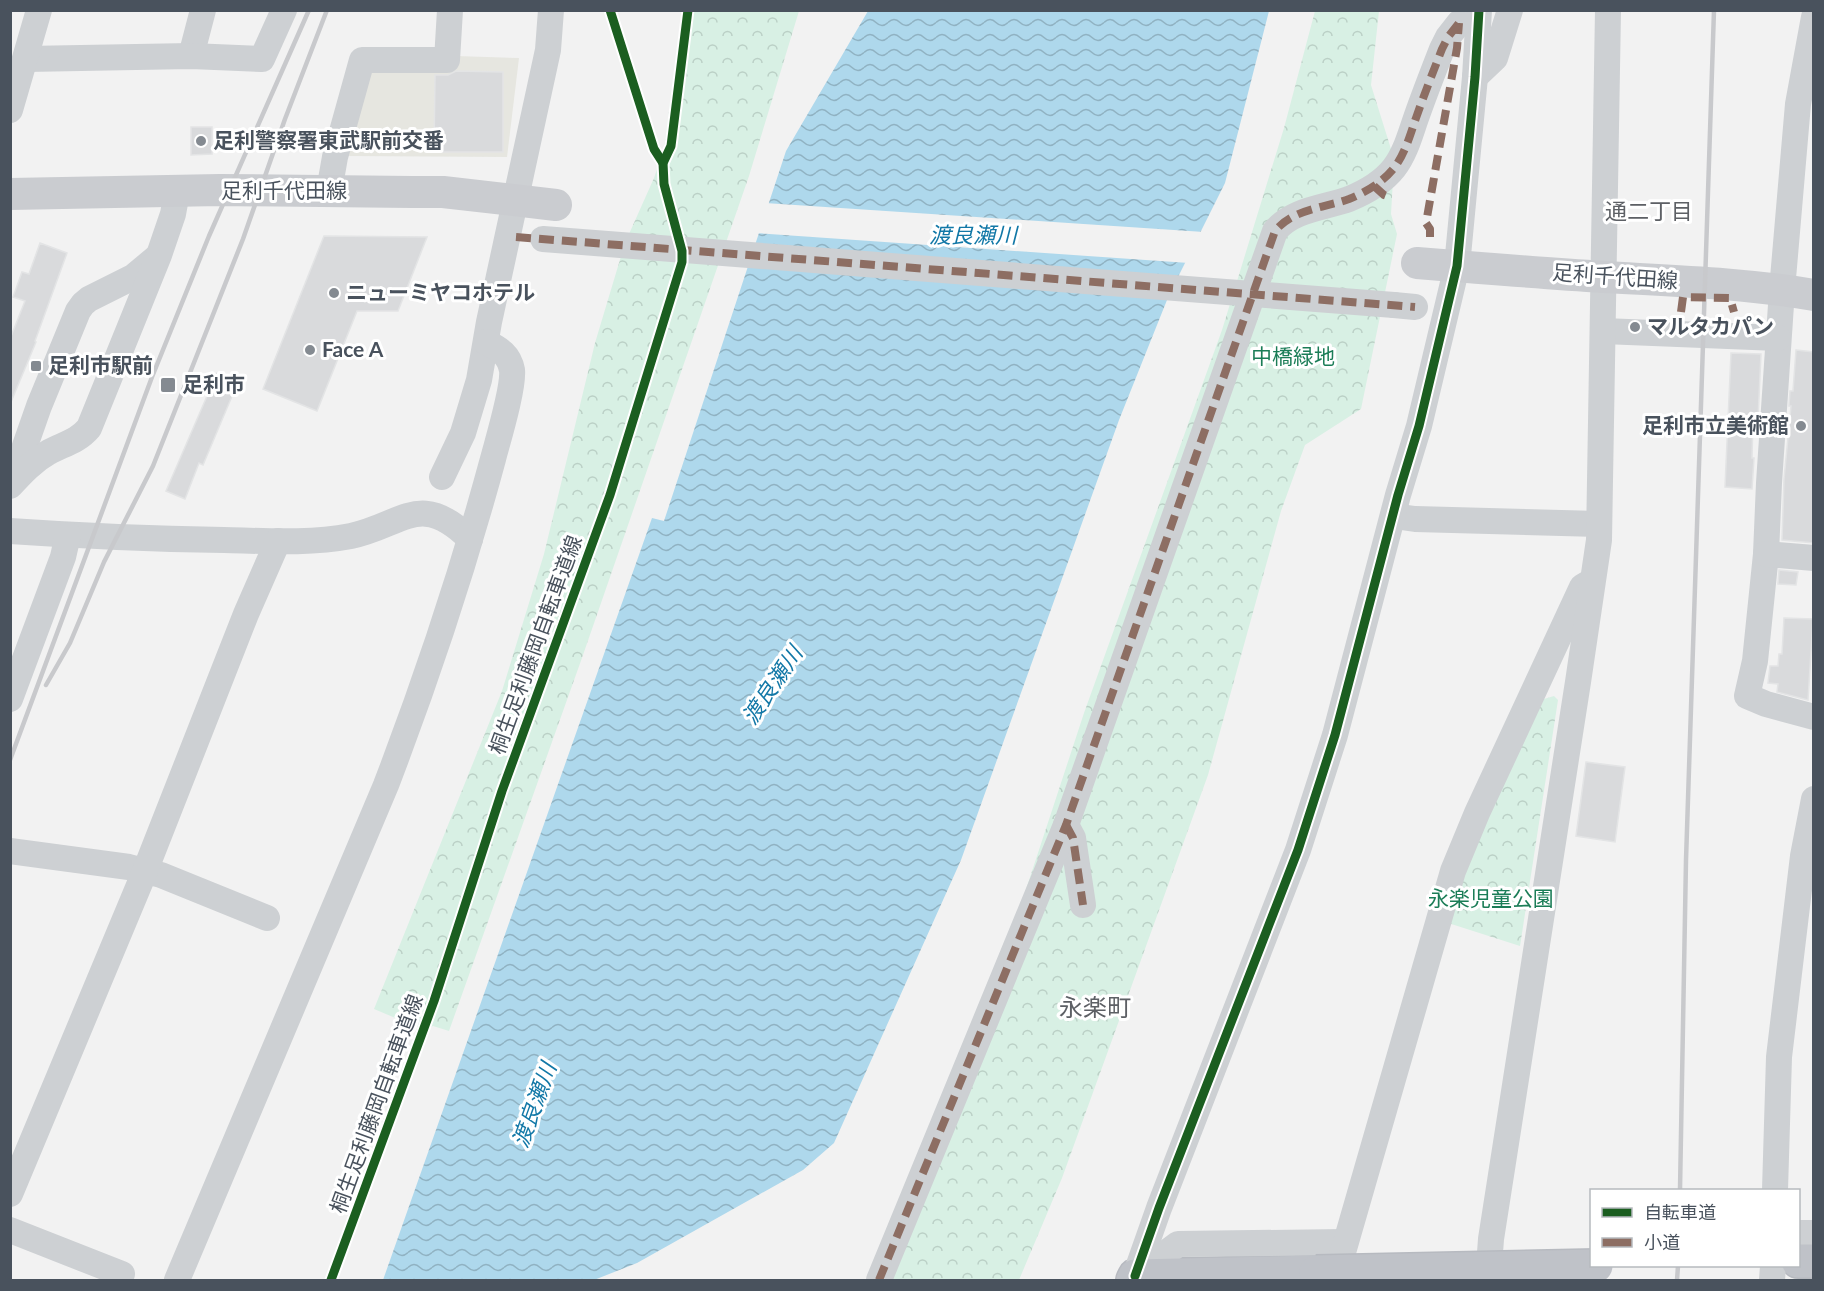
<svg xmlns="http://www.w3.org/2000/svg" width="1824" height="1291" viewBox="0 0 1824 1291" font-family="Lato,'Noto Sans JP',sans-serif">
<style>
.commercial{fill:#e6e6e0}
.park{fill:url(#park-crowns)}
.water{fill:url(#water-waves)}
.pier{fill:#f2f2f2}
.building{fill:#d9dadc;stroke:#e3e4e5;stroke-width:1.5}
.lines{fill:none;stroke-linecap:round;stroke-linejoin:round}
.highway-casing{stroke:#b7bac0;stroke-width:36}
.minor{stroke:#cdd0d3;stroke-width:26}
.major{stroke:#caccd0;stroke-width:32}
.highway{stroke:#bfc2c8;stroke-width:33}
.rail{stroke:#c8c9cc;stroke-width:4.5}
.highway-bridge-casing{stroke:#b7bac0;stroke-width:36;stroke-linecap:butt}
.minor-bridge{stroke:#cdd0d3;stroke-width:26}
.highway-bridge{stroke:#bfc2c8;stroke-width:33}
.quiet{stroke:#8d6e63;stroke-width:8;stroke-dasharray:15 8;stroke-linecap:butt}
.cycleway-casing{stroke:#fff;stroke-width:13}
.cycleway{stroke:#1b5e20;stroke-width:9}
.poi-dot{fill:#848a91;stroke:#fff;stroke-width:2}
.labels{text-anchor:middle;stroke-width:6;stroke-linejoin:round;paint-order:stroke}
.poi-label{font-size:21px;font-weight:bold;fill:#49525d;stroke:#fff;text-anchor:start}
.street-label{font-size:21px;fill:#49525d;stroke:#fff}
.park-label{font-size:21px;fill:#1b7d57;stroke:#fff}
.neighbourhood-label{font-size:22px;fill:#5d6065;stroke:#fff}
.water-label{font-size:22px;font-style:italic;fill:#1278a7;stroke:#fff}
.quarter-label{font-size:24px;fill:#5d6065;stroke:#fff}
</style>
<defs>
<pattern id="park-crowns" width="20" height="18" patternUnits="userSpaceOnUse" patternTransform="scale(1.5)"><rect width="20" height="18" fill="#d8f0e4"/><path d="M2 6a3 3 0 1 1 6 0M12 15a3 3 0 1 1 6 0" fill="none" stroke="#bbd0c6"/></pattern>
<pattern id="water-waves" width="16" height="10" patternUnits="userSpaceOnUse" patternTransform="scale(1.5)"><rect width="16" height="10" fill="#aed8ec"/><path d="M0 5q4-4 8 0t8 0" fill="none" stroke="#90b2c2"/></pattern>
</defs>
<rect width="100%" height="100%" fill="#f2f2f2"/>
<!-- commercial -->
<polygon class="commercial" points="456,56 519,58 507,157 344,156 369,71"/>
<!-- park -->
<g class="park">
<polygon points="682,11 799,11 749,176 583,655 449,1031 433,1026 424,1030 374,1009 502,691 544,554 595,343 625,243 654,178 664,149"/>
<polygon points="1315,11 1379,11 1371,85 1391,149 1393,180 1391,214 1397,234 1361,409 1305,445 1281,511 1208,775 1062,1178 1019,1280 870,1280 1013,929 1084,713 1222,330 1284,128"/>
<polygon points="1554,696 1558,700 1520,946 1445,922 1465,862 1544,699"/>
</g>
<!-- water -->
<polygon class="water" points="868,11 1269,11 1225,183 1169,295 1119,420 961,860 834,1143 803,1170 637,1263 594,1280 383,1280 652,518 664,521 786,151"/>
<!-- pier -->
<polygon class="pier" points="765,203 1204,232 1189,263 755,233"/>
<!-- building -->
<g class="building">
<polygon points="456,71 503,72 503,152 439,152 434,147 435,75 448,75"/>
<polygon points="191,127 212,127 212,154 191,155"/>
<polygon points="324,236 427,237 398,311 357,311 317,411 263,389"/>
<polygon points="40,243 67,253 35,341 36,342 11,402 10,339 25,301 13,297 22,272 29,274"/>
<polygon points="1796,350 1814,352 1814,543 1782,540 1784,479 1791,406 1789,406 1790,391 1793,391"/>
<polygon points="1731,353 1761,354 1758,419 1753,418 1752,458 1754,458 1752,489 1725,487"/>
<polygon points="217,373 238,382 203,465 199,463 185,499 166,491"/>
<polygon points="1779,570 1798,572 1796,585 1778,584"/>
<polygon points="1784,618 1813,619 1808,700 1777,692 1778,684 1768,683 1770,666 1778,666 1779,654 1782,654"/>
<polygon points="1586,762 1625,767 1615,842 1576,836"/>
</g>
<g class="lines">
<defs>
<g id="highway">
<polyline points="1798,1261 1814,1261"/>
<polyline points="1133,1280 1135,1276 1316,1272"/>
</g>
</defs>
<!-- highway casing -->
<use href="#highway" class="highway-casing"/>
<!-- minor -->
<g class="minor">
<polyline points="1814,17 1798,104 1782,290 1769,483 1766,554 1755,661 1747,696 1766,704 1814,717"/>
<polyline points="191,56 203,10"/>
<polyline points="26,59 191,56 262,59 284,10"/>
<polyline points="1475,77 1495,58 1510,10"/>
<polyline points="10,110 39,10"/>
<polyline points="329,191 335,157 362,60 447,60 450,10"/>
<polyline points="1394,305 1415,307"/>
<polyline points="1603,331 1778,338"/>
<polyline points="442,477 463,433 479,380 489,322 548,50 551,10"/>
<polyline points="13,480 39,406 78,311 83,304 89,299 133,277 157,257"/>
<path d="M10 486C22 473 33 461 49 452 64 444 78 441 89 428L159 255 173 214 177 192"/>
<polyline points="1394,516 1415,519 1599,524"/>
<path d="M10 531C82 536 153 539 224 540 266 541 309 544 351 536 403 525 420 490 470 539"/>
<polyline points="1766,554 1814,558"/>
<polyline points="10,699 63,557 68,535"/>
<polyline points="1066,825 1073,838 1083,905"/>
<polyline points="10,851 129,867 161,875 267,918"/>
<polyline points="1775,1190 1779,1057 1803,856 1814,799"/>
<polyline points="10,1194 145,871 246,614 278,541"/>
<polyline points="10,1230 122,1274"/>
<polyline points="1798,1233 1814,1233"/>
<polyline points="1135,1276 1159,1208 1298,850 1335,735 1398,495 1419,426 1457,266 1475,77 1479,10"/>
<polyline points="1135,1276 1178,1244 1345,1242"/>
<path d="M177 1280 386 785C427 678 463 570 493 459 498 440 514 387 512 370 509 354 499 349 486 342"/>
<path d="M879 1280 1066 825 1275 231C1293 209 1324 208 1349 199 1366 192 1383 182 1394 168 1405 154 1410 135 1416 118 1424 95 1433 72 1442 49L1448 37 1459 23"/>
<polyline points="1335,1280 1453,871 1477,813 1582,587 1587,584"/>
<polyline points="1488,1280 1491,1239 1578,682 1599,540 1608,10"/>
<polyline points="1772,1280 1773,1266"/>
</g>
<!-- major -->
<g class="major">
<polyline points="10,194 220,190 412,192 443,192 556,205"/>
<path d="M1417 263C1479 268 1541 273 1604 277 1674 281 1744 283 1814 295"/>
</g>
<!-- highway -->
<use href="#highway" class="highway"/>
<!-- rail -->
<g class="rail">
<polyline points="46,685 70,643 104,562 153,466 243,239 285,119 327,10"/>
<polyline points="10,760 152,377 209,236 309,10"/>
<polyline points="1680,1190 1686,860 1714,10"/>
<polyline points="1677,1280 1678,1266"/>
</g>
<defs>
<polyline id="highway-bridge" points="1316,1272 1596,1266"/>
</defs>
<!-- highway-bridge casing -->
<use href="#highway-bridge" class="highway-bridge-casing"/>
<!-- minor-bridge -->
<polyline class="minor-bridge" points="543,239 1394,305"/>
<!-- highway-bridge -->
<use href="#highway-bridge" class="highway-bridge"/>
<!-- quiet -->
<g class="quiet">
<polyline points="1374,186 1384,195 1392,198"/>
<polyline points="516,237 1415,307"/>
<polyline points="1430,237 1430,229 1426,223 1457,48 1459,23"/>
<polyline points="1681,312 1683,297 1730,298 1734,312"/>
<polyline points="1066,825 1073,838 1083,905"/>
<path d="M879 1280 1066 825 1275 231C1293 209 1324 208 1349 199 1366 192 1383 182 1394 168 1405 154 1410 135 1416 118 1424 95 1433 72 1442 49L1448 37 1459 23"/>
</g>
<defs>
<g id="cycleway">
<polyline points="610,10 654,149 663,163"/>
<polyline points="1135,1276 1159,1208 1298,850 1335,735 1398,495 1419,426 1457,266 1475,77 1479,10"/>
<polyline points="331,1280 434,1001 502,791 610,495 682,262 682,251 664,184 663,163 671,146 688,10"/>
</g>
</defs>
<!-- cycleway casing -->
<use href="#cycleway" class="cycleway-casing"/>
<!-- cycleway -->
<use href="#cycleway" class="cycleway"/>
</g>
<!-- markers -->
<g class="poi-dot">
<circle cx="201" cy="141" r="6"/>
<circle cx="334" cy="293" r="6"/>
<circle cx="1635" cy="327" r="6"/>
<circle cx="310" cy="350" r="6"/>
<rect x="30" y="360" width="12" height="12" rx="3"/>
<rect x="160" y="377" width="16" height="16" rx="3"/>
<circle cx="1801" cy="426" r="6"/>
</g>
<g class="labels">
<!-- poi labels -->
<g class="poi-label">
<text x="213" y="148">足利警察署東武駅前交番</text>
<text x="346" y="300">ニューミヤコホテル</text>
<text x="1647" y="334">マルタカパン</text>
<text x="322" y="357">Face A</text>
<text x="48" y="373">足利市駅前</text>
<text x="182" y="392">足利市</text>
<text x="1789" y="433" text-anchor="end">足利市立美術館</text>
</g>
<!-- street labels -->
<g class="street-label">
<text x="284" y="198">足利千代田線</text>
<text transform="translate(1615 277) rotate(4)" y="7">足利千代田線</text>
<text transform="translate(536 645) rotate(-70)" y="7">桐生足利藤岡自転車道線</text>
<text transform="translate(377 1104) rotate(-70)" y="7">桐生足利藤岡自転車道線</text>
</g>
<!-- park labels -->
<g class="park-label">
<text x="1293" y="364">中橋緑地</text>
<text x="1491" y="906">永楽児童公園</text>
</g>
<!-- neighbourhood labels -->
<g class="neighbourhood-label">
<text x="1649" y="219">通二丁目</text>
</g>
<!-- water labels -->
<g class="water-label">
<text x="973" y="243">渡良瀬川</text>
<text transform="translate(772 685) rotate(-56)" y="8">渡良瀬川</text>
<text transform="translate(534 1105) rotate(-70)" y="8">渡良瀬川</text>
</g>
<!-- quarter labels -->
<g class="quarter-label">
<text x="1095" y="1016">永楽町</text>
</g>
</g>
<!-- border -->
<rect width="1824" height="1291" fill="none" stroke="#49525d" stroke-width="24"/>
<!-- legend -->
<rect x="1590" y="1189" width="210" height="78" fill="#ffffff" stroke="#b6babe" stroke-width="1.5"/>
<rect x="1602" y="1208" width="30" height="9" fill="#1b5e20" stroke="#b6babe" stroke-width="1.5"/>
<text x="1644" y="1219" font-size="18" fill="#49525d">自転車道</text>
<rect x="1602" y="1238" width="30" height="9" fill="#8d6e63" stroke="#b6babe" stroke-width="1.5"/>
<text x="1644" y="1249" font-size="18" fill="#49525d">小道</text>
</svg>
